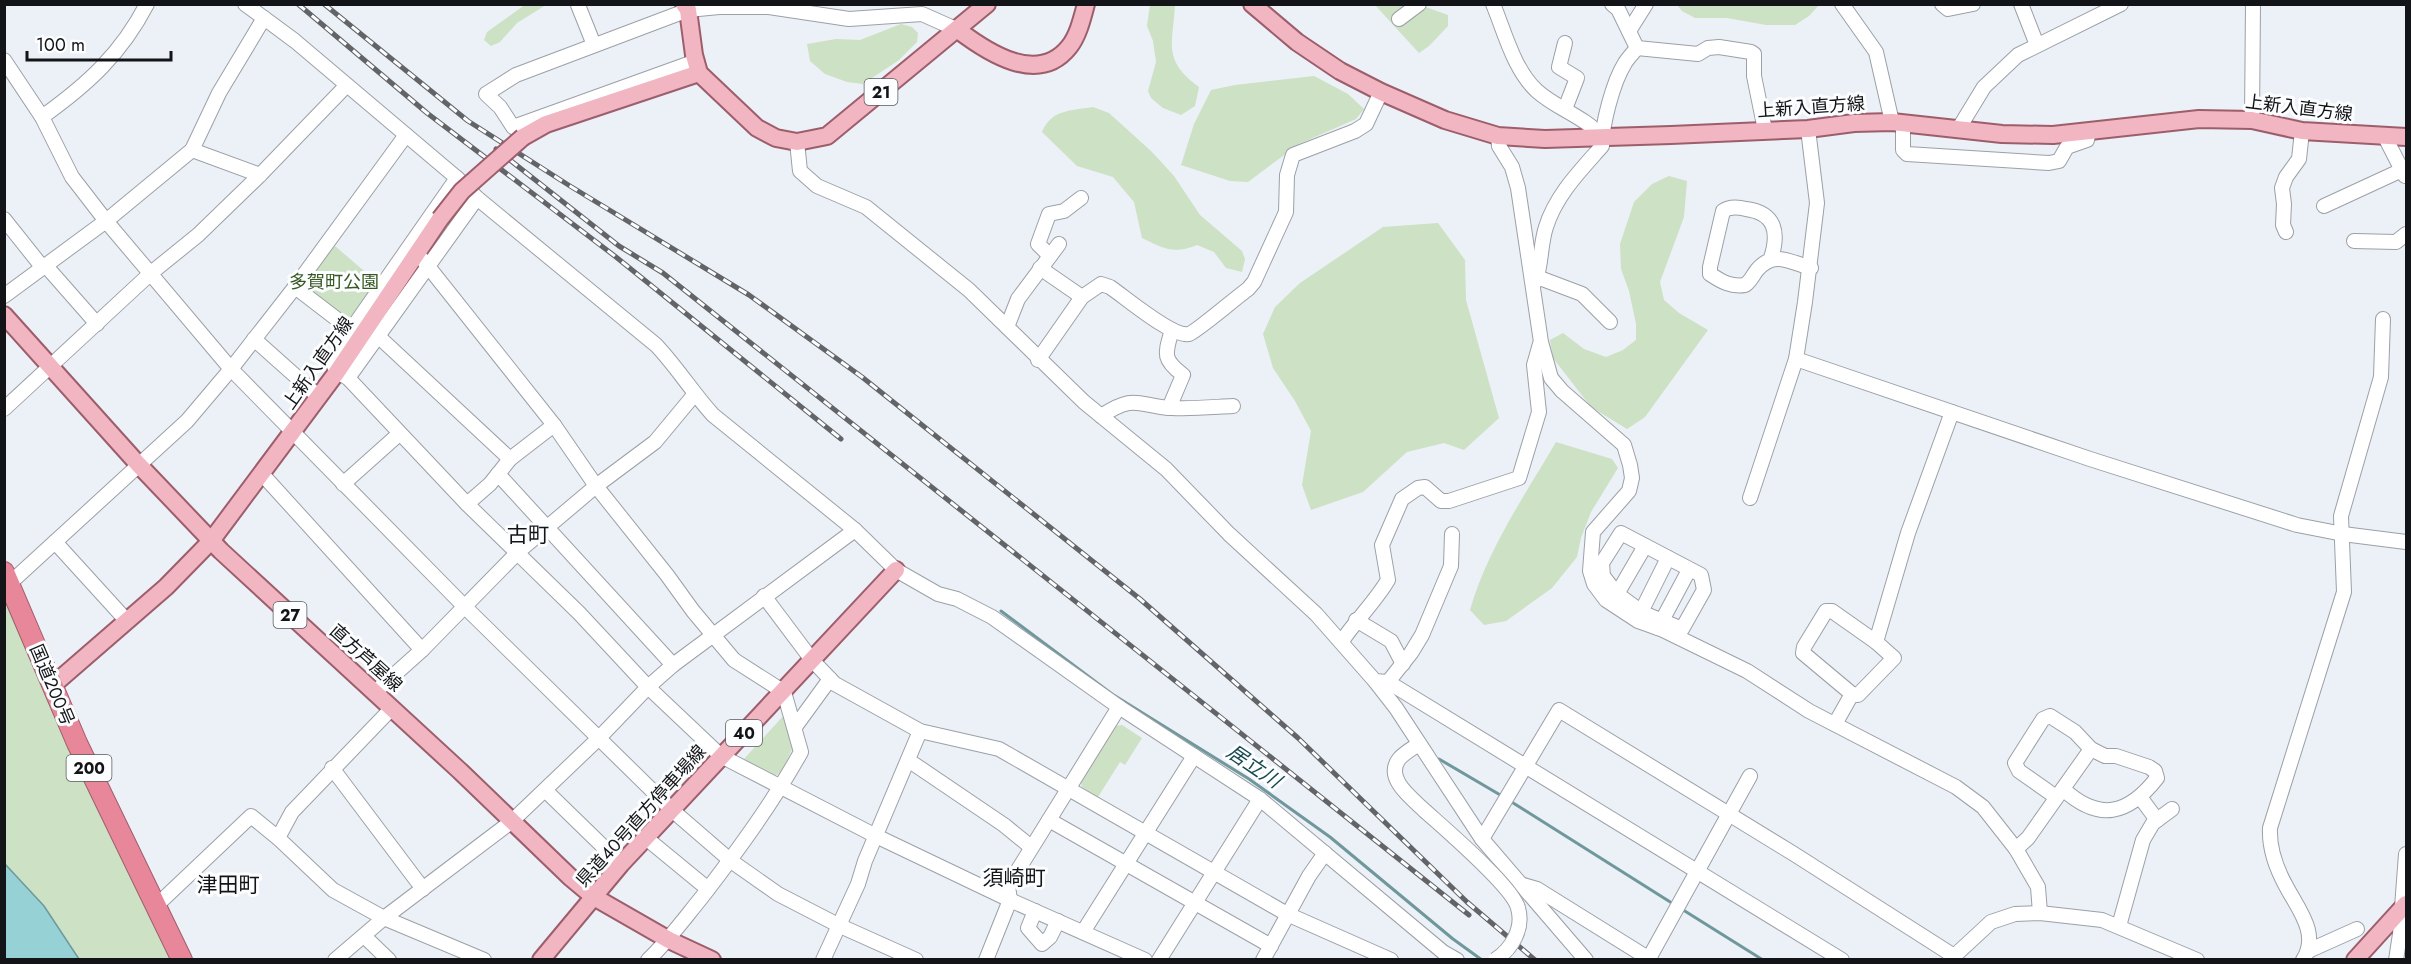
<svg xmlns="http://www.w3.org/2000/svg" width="2411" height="964" viewBox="0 0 2411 964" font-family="Jost,'Noto Sans JP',sans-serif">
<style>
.green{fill:#cde1c4}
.water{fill:#96d1d5;stroke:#6f989c;stroke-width:1.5}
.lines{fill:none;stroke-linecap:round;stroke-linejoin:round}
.stream{stroke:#6f989c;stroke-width:3}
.minor-casing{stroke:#9ca0a7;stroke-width:16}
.major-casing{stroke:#9d5e6c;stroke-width:20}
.highway-casing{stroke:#9d5e6c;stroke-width:22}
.minor{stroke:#fff;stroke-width:14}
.major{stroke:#f1b6c2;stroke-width:16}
.highway{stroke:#e8869a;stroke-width:20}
.rail-casing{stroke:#626468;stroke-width:5}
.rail{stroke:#fcfdfe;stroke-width:3;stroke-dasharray:9;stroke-linecap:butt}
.minor-bridge-casing{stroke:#9ca0a7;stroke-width:16;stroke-linecap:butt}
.major-bridge-casing{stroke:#9d5e6c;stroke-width:20;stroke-linecap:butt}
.minor-bridge{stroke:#fff;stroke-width:14}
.major-bridge{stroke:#f1b6c2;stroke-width:16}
.labels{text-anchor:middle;stroke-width:6;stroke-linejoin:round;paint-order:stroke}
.shield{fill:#fcfdfe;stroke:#595a5c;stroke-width:1.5}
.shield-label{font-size:16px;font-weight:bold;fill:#131417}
.street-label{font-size:18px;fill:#131417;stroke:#fcfdfe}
.park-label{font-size:18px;fill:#365822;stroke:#fcfdfe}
.water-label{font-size:20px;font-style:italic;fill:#164a4e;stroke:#fcfdfe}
.quarter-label{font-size:21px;fill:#131417;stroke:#fcfdfe}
</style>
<rect width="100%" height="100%" fill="#ecf0f7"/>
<!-- green -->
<g class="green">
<polygon points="526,4 546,5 517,23 500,42 491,46 484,40 487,32"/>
<path d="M1150 5H1175C1173 44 1162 60 1199 87L1195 106 1181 115 1163 108 1151 98 1148 91 1156 62 1153 41 1147 26Z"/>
<polygon points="1375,5 1420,5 1448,15 1448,26 1429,46 1419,53"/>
<polygon points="1677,5 1819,5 1809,16 1795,25 1766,25 1727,18 1695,18 1682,11"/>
<polygon points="901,24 912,27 918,33 917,42 899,60 863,84 847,82 825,74 810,61 807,44 836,39 860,40"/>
<polygon points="1314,76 1348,94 1364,109 1356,119 1299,144 1248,182 1230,181 1181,165 1194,124 1211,90 1235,85"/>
<path d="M1093 107 1109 113 1152 152 1174 176 1200 215 1242 251 1245 259 1242 272 1226 268 1214 252 1197 245C1172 255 1164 248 1142 238L1134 202 1113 177 1077 166 1042 132C1052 109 1070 111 1093 107Z"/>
<polygon points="1669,176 1687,181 1684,217 1660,282 1664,300 1679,313 1708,330 1645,417 1627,429 1591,407 1553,358 1550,340 1563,333 1584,349 1606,357 1623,350 1636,340 1636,324 1629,291 1621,269 1620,244 1634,202 1652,184"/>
<polygon points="1438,223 1465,260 1466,300 1499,418 1464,450 1444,443 1407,452 1363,492 1311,510 1302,485 1311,431 1295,401 1273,368 1263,334 1275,307 1300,283 1383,227"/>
<polygon points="335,246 364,271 357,280 372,292 346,323 302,286"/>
<path d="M1556 442 1612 459 1618 468 1591 512 1581 538 1577 557 1552 588 1506 621 1484 625 1470 610C1487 550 1525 495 1556 442Z"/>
<polygon points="4,593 174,959 5,959"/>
<polygon points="785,714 793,747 782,771 774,777 744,759"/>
<polygon points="1122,725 1142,738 1125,765 1120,762 1098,797 1082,787 1081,782 1115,726"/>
</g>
<!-- water -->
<polygon class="water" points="5,864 44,906 79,959 5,959"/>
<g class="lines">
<!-- stream -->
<g class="stream">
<polyline points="1001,611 1112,694 1249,779 1330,837 1453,939 1482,960"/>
<polyline points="1439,759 1502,796"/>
<polyline points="1510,801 1675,905"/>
<polyline points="1680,908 1763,960"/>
</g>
<defs>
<g id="minor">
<path d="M245 4 295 41 457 178 477 198 656 345C677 367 692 392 713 415L855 530 896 570 938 594 957 599 992 617 1119 707 1260 799 1443 952 1457 960"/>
<path d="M1493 4C1505 33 1514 70 1537 91 1557 109 1584 116 1602 137"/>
<polyline points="1612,4 1618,9 1637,48"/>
<polyline points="1842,4 1876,52 1892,122"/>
<polyline points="1942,4 1948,9 1973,4"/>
<polyline points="2021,4 2037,45"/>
<polyline points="578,5 594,45"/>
<polyline points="1399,19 1419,4"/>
<polyline points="1629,31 1646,4"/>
<polyline points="1565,43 1559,67 1577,78 1565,109"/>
<polyline points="1637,48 1698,54 1708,48 1719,47 1751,52 1754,54 1754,76 1765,130"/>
<polyline points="4,60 42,117 72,177 106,221 231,369 465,607 672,810 731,861 778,894 838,925 916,960"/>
<polyline points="696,61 513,127 500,107 486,94 516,75 688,10 719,7 769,7 849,19 922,14 958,30"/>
<path d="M42 117C88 84 121 54 147 4"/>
<polyline points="2252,120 2253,4"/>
<polyline points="1903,123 1903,150 1907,154 2049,163 2059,161 2067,147 2087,140 2089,131"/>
<polyline points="1959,128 1984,87 2018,55 2121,4"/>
<polyline points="1498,136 1499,146 1512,167 1518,188 1541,342 1551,378 1562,391 1624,445 1630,465 1632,478 1629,491 1593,532 1590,571 1594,584 1606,600 1638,621 1663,630 1747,671 1809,711 1956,787 1983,807 2016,849 2038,887 2040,913"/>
<polyline points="2385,137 2405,176"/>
<polyline points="797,142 800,171 817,186 866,207 969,290 1084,402 1166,469 1229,534 1316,614 1375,681 1396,708 1482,839 1586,960"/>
<polyline points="192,150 260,175"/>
<polyline points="457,178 351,330 334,366 337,372 348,378 467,504 579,613 648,687 721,756 876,836 1010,900 1145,960"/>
<polyline points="2324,206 2402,170"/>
<polyline points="4,219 43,268"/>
<polyline points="2286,232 2283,225 2284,204 2282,188 2286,177 2299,159 2302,131"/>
<polyline points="2354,241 2396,242 2406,234"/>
<polyline points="1050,256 1038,244 1049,214 1064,211 1081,198"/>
<path d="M1771 258C1779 233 1776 213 1746 209 1738 207 1730 206 1723 211L1710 267V274C1722 282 1731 287 1745 285 1751 281 1753 275 1757 270 1774 250 1790 262 1811 268"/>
<path d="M423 260 554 425 596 486 667 575 693 611 734 660 784 692 801 752C772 804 738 850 702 897 684 919 669 940 648 960"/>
<polyline points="46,266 97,324"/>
<polyline points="1040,268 1082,297"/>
<polyline points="1537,277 1582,294 1610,322"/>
<path d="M1535 282C1542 265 1540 245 1546 227 1556 195 1580 171 1602 146 1602 124 1613 82 1625 63 1628 58 1633 53 1637 48"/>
<polyline points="295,287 351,330"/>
<polyline points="4,296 106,221 192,150 219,93 264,18"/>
<polyline points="1007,327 1018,299 1059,244"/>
<polyline points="379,337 510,459"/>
<polyline points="254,339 319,397"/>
<polyline points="1796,359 2090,459 2297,525 2343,534 2406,542"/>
<path d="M1038 360 1082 297 1101 284 1110 287C1125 297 1173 338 1189 334 1196 332 1238 296 1248 289L1254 282 1286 212 1287 175 1293 155 1355 131 1366 124 1381 92"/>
<polyline points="348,378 477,198"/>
<path d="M1169 408 1183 375C1162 359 1165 354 1172 330"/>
<polyline points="4,409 151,273 198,235 260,175 346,86"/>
<path d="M1101 416C1136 393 1137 406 1172 408 1193 409 1213 407 1233 406"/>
<polyline points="262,474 422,650"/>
<polyline points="498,474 673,665"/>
<polyline points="343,484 399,434"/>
<polyline points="1750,498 1796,359 1805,302 1817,203 1808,129"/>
<polyline points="467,504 490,484 510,459 554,425"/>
<polygon points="1621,533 1701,575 1704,590 1682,629 1643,613 1617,594 1603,576 1602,563"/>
<polyline points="55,542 126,620"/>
<polyline points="9,584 187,421 231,369 295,287 406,135"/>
<polyline points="1617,594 1645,546"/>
<polyline points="764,596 812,660 835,684 920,731 999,749 1287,914 1391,960"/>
<polyline points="1641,612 1668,558"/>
<polyline points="1356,620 1391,641 1403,664"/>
<polyline points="1658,628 1689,570"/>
<path d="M1342 641C1356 620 1375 602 1388 580L1382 545 1402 499 1418 488 1425 487 1441 501H1449L1519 478 1539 412 1534 365 1540 344"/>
<polyline points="1375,681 1388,682 1842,960"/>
<polyline points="1388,682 1411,653 1422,635 1451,566 1452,534"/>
<polyline points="375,692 422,650 518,552 596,486 655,442 694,395"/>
<polyline points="1852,694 1803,653 1804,647 1826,611 1832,611 1876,642"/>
<polyline points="1835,724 1852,694 1858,695 1894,658 1876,642 1908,533 1952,412"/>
<polyline points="795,727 830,679"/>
<path d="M1419 744C1413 748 1404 753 1399 759 1384 779 1413 799 1425 811"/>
<polyline points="908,760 1004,825 1031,847"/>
<polyline points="332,768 423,889"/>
<polyline points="546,791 621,864"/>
<path d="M2056 797 2019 771 2015 763 2043 719 2050 716 2075 732 2091 749 2105 756H2116L2149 767 2155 771 2157 778C2128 815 2099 822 2063 789"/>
<polyline points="2140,797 2157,820"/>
<polyline points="1049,820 1271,946"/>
<polyline points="278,838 292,812 392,708"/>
<polyline points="646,838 708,889"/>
<polyline points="1482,839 1559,710 1794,854 1954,956"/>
<polyline points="2016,849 2028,838 2091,749"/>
<polyline points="1520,884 1537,889 1651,960"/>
<polyline points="157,905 251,816 278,838 333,890 384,918 484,960"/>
<polyline points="1035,911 1028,928 1042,944 1050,937 1058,921"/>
<polyline points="2119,926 2143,840 2153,823 2172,809"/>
<polyline points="1083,932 1194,756"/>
<polyline points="364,936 389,960"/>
<polyline points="2308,951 2357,929"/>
<polyline points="335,960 384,918 511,822 599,738 648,687 673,665 855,530"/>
<polyline points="823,960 858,884 865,861 920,731"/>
<polyline points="986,960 1010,900 1008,886 1119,707"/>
<polyline points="1159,960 1260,799"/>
<polyline points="1263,960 1309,876 1325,853"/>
<polyline points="1648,960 1750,776"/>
<polyline points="1950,960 1991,922 2015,914 2040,913 2102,920 2197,960"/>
<path d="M2303 960C2320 934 2298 909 2286 886 2276 868 2269 848 2270 828L2344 592 2341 516 2381 377 2383 319"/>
<polyline points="2396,960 2400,934 2406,854"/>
</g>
<g id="major">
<polyline points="684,4 688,10 694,55 699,73 757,128 776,138 797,142 827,136 987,4"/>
<polyline points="1252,4 1297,42 1340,71 1381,92 1445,120 1498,136 1545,139 1671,135 1808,129 1854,123 1892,122 2002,134 2053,135 2199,119 2252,120 2302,131 2406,137"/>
<path d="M958 30C987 52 1038 86 1069 47 1078 36 1082 19 1086 4"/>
<polyline points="523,137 546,124 699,73"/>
<polyline points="4,315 138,464 221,551 460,771 570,877 594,897 669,940 712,960"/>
<polyline points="53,685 166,587 211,541 337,372 440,219"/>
<polyline points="541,960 621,864 896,570"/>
<polyline points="2355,960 2406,904"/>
</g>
<polyline id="highway" points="4,572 77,743 182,960"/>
</defs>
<!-- minor casing -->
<use href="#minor" class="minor-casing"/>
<!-- major casing -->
<use href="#major" class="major-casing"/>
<!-- highway casing -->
<use href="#highway" class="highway-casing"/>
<!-- minor -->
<use href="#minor" class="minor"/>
<!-- major -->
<use href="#major" class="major"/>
<!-- highway -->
<use href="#highway" class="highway"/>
<defs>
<g id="rail">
<polyline points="298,4 427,113 616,257 841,439"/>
<polyline points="324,4 468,121 570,186 749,295 862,377 1140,599 1298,738 1467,902 1535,960"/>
<polyline points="496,149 619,246 663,273 1469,915"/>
</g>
</defs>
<!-- rail casing -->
<use href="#rail" class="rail-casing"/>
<!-- rail -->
<use href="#rail" class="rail"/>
<defs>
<path id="minor-bridge" d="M1425 811C1445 829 1513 887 1518 908 1524 928 1512 949 1495 960"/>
<polyline id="major-bridge" points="440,219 462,191 523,137"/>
</defs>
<!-- minor-bridge casing -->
<use href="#minor-bridge" class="minor-bridge-casing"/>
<!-- major-bridge casing -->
<use href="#major-bridge" class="major-bridge-casing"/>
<!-- minor-bridge -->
<use href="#minor-bridge" class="minor-bridge"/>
<!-- major-bridge -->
<use href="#major-bridge" class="major-bridge"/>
</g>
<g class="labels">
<!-- shield labels -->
<g class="shield">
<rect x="864.5" y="79" width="33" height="26" rx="4.5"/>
<rect x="273.5" y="602" width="33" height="26" rx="4.5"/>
<rect x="726" y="720" width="36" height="26" rx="4.5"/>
<rect x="66.5" y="755" width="45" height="26" rx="4.5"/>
</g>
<g class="shield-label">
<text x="881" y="98">21</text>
<text x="290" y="621">27</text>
<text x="744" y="739">40</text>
<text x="89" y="774">200</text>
</g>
<!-- street labels -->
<g class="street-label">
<text transform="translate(1811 107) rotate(-4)" y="6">上新入直方線</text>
<text transform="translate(2299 108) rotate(7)" y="6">上新入直方線</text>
<text transform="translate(318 363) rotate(-55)" y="6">上新入直方線</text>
<text transform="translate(366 658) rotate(42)" y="6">直方芦屋線</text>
<text transform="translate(52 685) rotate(67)" y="6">国道200号</text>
<text transform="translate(641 816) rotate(-48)" y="6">県道40号直方停車場線</text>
</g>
<!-- park labels -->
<g class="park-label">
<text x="334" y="288">多賀町公園</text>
</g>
<!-- water labels -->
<g class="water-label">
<text transform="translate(1254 766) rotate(34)" y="7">居立川</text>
</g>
<!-- quarter labels -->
<g class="quarter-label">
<text x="528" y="542">古町</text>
<text x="1014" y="885">須崎町</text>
<text x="228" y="892">津田町</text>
</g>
</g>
<!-- border -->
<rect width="2411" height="964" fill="none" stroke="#131417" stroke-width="12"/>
<!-- scale -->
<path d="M27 51v9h144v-9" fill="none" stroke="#131417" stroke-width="3"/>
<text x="36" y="51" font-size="18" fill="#131417" stroke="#fcfdfe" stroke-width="4.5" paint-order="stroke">100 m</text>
</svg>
